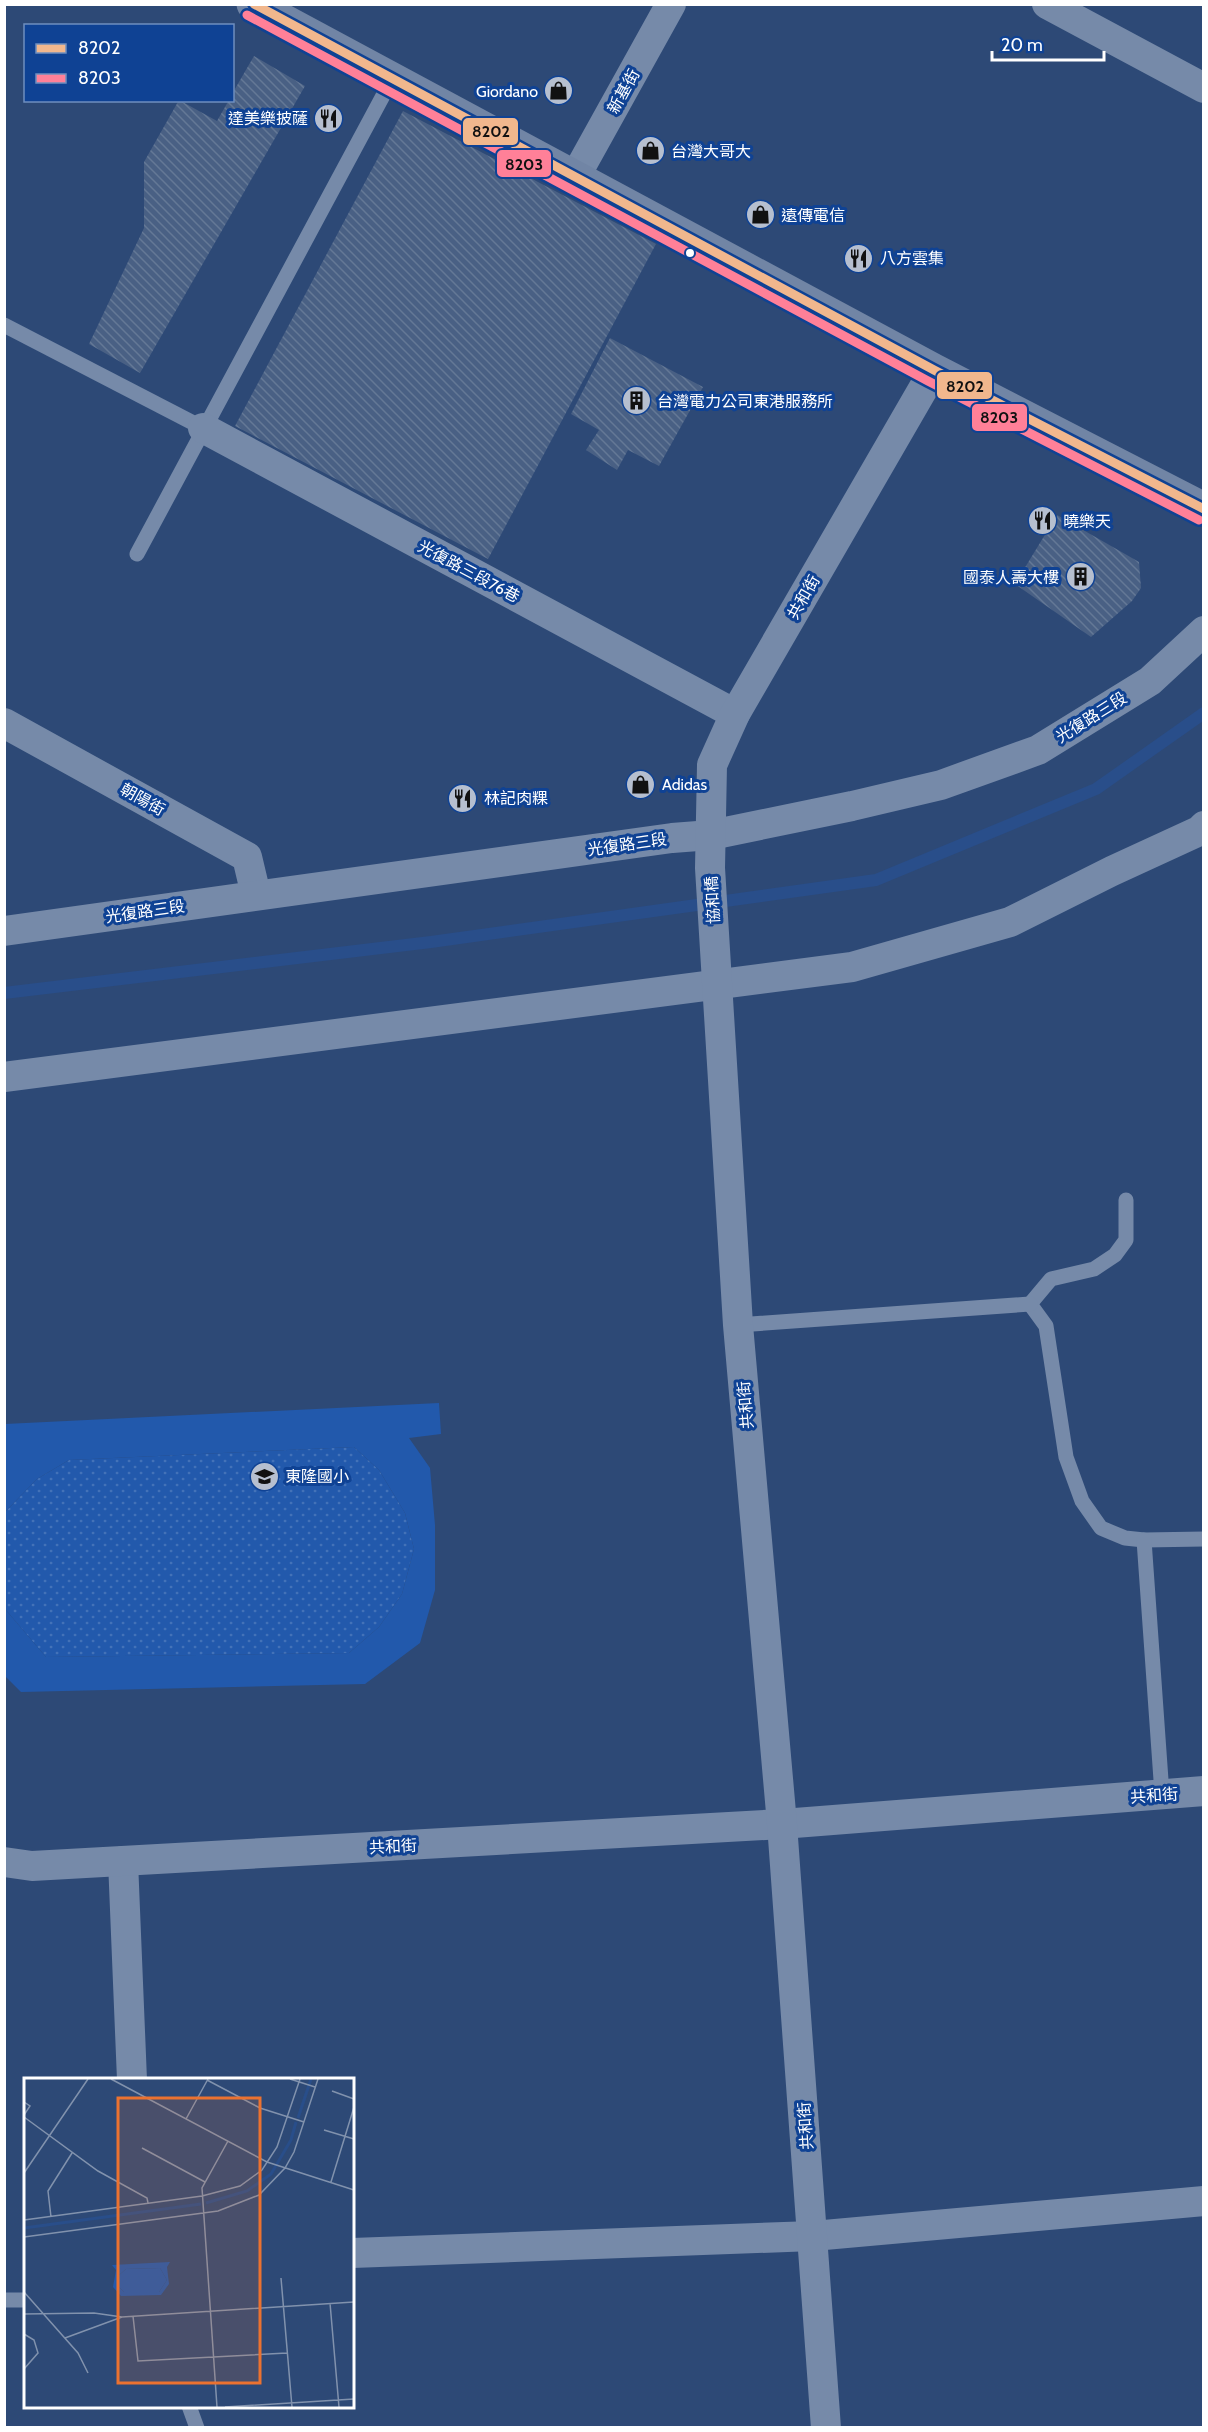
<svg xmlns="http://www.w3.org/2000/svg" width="1208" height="2432" viewBox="0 0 1208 2432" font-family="Cabin,'Noto Sans TC',sans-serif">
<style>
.grass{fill:url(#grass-dots)}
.pitch{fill:#2259ac}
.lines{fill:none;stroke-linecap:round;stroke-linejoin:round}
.stream{stroke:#294e8a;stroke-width:12}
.building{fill:url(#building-back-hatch)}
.service{stroke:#768aa9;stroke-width:15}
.minor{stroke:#768aa9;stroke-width:30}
.secondary{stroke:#7185a5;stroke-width:33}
.bus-1-casing{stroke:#0f4294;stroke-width:14}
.bus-2-casing{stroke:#0f4294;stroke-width:14}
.bus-1{stroke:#f1b78d;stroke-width:9}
.bus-2{stroke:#ff8098;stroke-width:9}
.bus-dot{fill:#fff;stroke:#0f4294;stroke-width:2}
.labels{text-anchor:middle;stroke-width:6;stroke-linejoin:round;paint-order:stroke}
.poi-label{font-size:16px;fill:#fff;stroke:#0f4294;text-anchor:start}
.street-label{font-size:16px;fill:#fff;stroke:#0f4294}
.inset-river{fill:none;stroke:#294e8a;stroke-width:3}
.inset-road{fill:none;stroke:#8192ad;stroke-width:1.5}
.view{fill:#eb7230;fill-opacity:0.15;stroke:#eb7230;stroke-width:3}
.inset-edge{fill:none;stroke:#fff;stroke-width:3}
.line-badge{stroke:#0f4294;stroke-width:2}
.pale-badge-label{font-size:16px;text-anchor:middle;font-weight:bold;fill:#111}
</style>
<defs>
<pattern id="grass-dots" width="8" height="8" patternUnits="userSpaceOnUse" patternTransform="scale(1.5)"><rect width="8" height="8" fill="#2259ac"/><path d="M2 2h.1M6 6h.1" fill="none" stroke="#4372b8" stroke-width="1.8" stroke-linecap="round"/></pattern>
<pattern id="building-back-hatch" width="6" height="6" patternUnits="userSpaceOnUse" patternTransform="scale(1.5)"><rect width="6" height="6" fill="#496084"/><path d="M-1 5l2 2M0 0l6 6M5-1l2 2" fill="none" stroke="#647896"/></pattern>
</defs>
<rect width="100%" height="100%" fill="#2d4976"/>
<!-- grass -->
<polygon class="grass" points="354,1447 379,1470 405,1513 414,1549 402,1594 379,1627 349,1653 46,1657 5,1609 5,1512 37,1479 69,1460"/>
<!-- pitch -->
<polygon class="pitch" points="439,1403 441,1434 409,1438 430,1468 435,1525 435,1590 420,1643 365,1684 21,1692 5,1676 5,1609 46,1657 349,1653 379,1627 402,1594 414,1549 405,1513 379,1470 354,1447 69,1460 37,1479 5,1512 5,1424"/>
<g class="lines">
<!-- stream -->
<polyline class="stream" points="4,993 431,942 876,880 1096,789 1204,713"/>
</g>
<!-- building -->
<g class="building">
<polygon points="254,56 305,86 140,373 89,344 144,228 144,162 179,100 217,121 229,100 232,100 232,94"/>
<polygon points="403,111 656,244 488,559 235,426"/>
<polygon points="610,338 703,387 659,466 628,450 617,470 586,450 599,430 571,414"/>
<polygon points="1057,515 1139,562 1141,588 1132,601 1091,637 1015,584"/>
</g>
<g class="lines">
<!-- service -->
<g class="service">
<polyline points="4,325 203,428"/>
<polyline points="137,554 392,79"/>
<polyline points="1126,1200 1126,1240 1115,1255 1094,1269 1051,1279 1030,1304 1046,1326 1066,1457 1082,1501 1101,1528 1125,1538 1144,1540 1204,1539"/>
<polyline points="738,1325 1030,1304"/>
<polyline points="1144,1540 1162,1794"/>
<polyline points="4,2300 26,2300"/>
<polyline points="189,2406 197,2428"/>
</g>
<!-- minor -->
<g class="minor">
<polyline points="1047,4 1204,88"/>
<polyline points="575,177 671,4"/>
<polyline points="203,428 735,714"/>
<polyline points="4,723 247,857 256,895"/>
<polyline points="4,931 672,838 711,835 852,806 941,785 1038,750 1150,681 1204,631"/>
<polyline points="4,1077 852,967 1010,922 1112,871 1199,831 1204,826"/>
<polyline points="123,1861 132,2080"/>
<polyline points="4,1862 32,1866 782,1824 1204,1791"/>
<polyline points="352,2253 813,2236 1204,2201"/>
<polyline points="826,2428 782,1824 738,1325 710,868 712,765 735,714 934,370"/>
</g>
<!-- secondary -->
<polyline class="secondary" points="253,4 934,370 1204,509"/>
<defs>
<polyline id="bus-1" points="254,4 934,370 1204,509"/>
<polyline id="bus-2" points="247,15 928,381 1199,520"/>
</defs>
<!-- bus-1 casing -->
<use href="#bus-1" class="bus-1-casing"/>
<!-- bus-2 casing -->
<use href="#bus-2" class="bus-2-casing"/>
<!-- bus-1 -->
<use href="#bus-1" class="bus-1"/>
<!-- bus-2 -->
<use href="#bus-2" class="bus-2"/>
</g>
<!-- icons -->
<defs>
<symbol id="shop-disc" viewBox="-11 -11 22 22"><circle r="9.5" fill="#b6bfcf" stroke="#0f4294"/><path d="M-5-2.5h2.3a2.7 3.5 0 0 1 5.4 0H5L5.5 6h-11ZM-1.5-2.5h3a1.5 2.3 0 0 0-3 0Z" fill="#111"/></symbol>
<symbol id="restaurant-disc" viewBox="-11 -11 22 22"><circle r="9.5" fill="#b6bfcf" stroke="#0f4294"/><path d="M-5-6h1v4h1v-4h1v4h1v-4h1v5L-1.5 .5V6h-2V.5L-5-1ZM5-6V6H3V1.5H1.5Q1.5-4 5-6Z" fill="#111"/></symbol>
<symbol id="building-disc" viewBox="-11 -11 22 22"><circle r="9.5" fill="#b6bfcf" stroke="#0f4294"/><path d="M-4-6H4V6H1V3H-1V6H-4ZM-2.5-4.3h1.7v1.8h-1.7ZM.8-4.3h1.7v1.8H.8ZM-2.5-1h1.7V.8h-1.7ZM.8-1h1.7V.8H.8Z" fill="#111"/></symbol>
<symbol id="school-disc" viewBox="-11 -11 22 22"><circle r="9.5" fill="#b6bfcf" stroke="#0f4294"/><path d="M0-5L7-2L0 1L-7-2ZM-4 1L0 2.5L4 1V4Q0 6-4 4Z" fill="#111"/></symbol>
</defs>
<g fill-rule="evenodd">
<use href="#shop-disc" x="542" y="74" width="33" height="33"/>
<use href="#restaurant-disc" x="312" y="102" width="33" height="33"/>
<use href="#shop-disc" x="634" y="134" width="33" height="33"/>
<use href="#shop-disc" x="744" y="198" width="33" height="33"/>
<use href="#restaurant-disc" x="842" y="242" width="33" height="33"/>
<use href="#building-disc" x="620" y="384" width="33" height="33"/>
<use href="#restaurant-disc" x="1026" y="504" width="33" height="33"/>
<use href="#building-disc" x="1064" y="560" width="33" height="33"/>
<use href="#shop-disc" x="624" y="768" width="33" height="33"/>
<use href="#restaurant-disc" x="446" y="782" width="33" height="33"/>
<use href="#school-disc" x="248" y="1460" width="33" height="33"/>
</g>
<!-- markers -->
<circle class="bus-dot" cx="690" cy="253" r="5"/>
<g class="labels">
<!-- poi labels -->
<g class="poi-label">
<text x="538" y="97" text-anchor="end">Giordano</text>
<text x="308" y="124" text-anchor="end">達美樂披薩</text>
<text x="671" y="157">台灣大哥大</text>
<text x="781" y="221">遠傳電信</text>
<text x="880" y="264">八方雲集</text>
<text x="657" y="407">台灣電力公司東港服務所</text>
<text x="1063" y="527">曉樂天</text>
<text x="1059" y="583" text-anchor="end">國泰人壽大樓</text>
<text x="662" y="790">Adidas</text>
<text x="484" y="804">林記肉粿</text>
<text x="285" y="1482">東隆國小</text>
</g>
<!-- street labels -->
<g class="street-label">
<text transform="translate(623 91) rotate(-61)" y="6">新基街</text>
<text transform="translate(469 571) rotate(28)" y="6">光復路三段76巷</text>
<text transform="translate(803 597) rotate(-60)" y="6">共和街</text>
<text transform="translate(1091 717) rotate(-32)" y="6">光復路三段</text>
<text transform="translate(143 799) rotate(29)" y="6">朝陽街</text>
<text transform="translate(627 844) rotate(-8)" y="6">光復路三段</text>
<text transform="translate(712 900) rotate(-93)" y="6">協和橋</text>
<text transform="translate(145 911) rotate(-8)" y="6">光復路三段</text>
<text transform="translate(745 1405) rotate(-95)" y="6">共和街</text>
<text transform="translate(1154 1795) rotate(-4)" y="6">共和街</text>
<text transform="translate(393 1846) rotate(-3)" y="6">共和街</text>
<text transform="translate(805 2126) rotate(-94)" y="6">共和街</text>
</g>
</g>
<!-- overview -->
<g transform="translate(24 2078)">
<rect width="330" height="330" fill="#2d4976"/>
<path d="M136 190 143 202 135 214H100L95 209 94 198 102 191Z" fill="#2259ac"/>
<path d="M146 184 143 189 145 206 137 217 97 218 89 209 92 192 88 187ZM136 190 143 202 135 214H100L95 209 94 198 102 191Z" fill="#2259ac" fill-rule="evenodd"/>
<path class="inset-river" d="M274 40 287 1M182 125 223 113 247 96 267 62 272 44M0 150 177 126"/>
<path class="inset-road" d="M87 1 243 84 330 112M266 1 291 9M183 2 236 30 280 44M308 13 330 21M0 24 6 28 0 37M0 39 74 93 123 120 124 125M162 41 184 1M300 52 330 61M118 70 181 104M0 95 64 1M307 104 330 29M27 139 24 113 48 75M0 142 178 118 216 108 238 92 253 69 276 1M0 159 194 133 235 117 261 90 270 74 294 1M257 200 268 329M0 214 54 275 64 295M306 225 315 329M0 236 70 235 98 239 330 224M109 238 114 283 263 275M0 256 10 262 14 275 0 291M41 260 98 239M193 329 178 110 204 63M201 329 330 321"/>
<path class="view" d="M94 20H236V305H94Z"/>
<rect width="330" height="330" class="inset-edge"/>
</g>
<g class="line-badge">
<rect x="462" y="117" width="57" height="29" rx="6" fill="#f1b78d"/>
<rect x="496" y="149" width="56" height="29" rx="6" fill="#ff8098"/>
<rect x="936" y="371" width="57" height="29" rx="6" fill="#f1b78d"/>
<rect x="971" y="403" width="57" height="29" rx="6" fill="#ff8098"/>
</g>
<g class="pale-badge-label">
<text x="491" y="137">8202</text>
<text x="524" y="170">8203</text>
<text x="965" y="392">8202</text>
<text x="999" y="423">8203</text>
</g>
<!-- border -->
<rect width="1208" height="2432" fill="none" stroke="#ffffff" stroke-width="12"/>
<!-- legend -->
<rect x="24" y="24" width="210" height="78" fill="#0f4294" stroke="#6f8ebf" stroke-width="1.5"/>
<rect x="36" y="44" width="30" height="9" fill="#f1b78d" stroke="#6f8ebf" stroke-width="1.5"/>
<text x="78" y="54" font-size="18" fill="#ffffff">8202</text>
<rect x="36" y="74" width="30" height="9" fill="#ff8098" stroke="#6f8ebf" stroke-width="1.5"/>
<text x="78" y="84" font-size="18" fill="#ffffff">8203</text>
<!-- scale -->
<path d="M992 51v9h112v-9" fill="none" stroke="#ffffff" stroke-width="3"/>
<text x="1001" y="51" font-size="18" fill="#ffffff" stroke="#0f4294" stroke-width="4.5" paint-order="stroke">20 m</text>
</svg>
